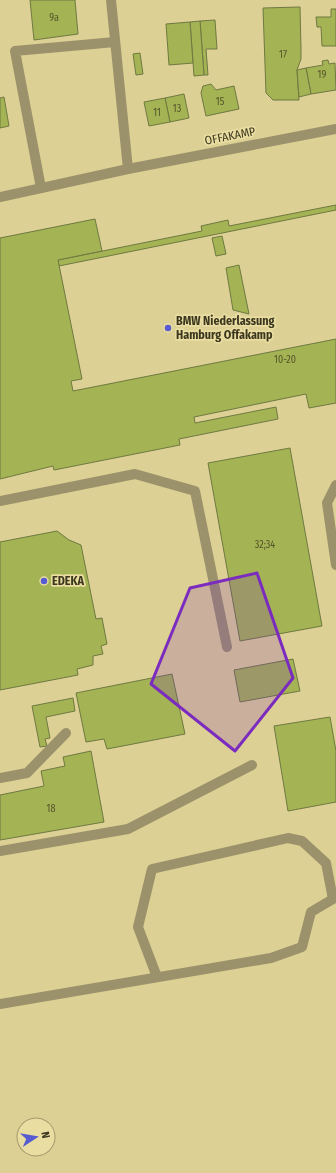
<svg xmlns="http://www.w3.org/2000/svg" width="336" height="1173" viewBox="0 0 336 1173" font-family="'Fira Sans Condensed',sans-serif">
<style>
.building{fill:#a4b353;stroke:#6f7942}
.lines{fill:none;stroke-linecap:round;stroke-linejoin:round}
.minor{stroke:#9b926b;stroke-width:10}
.marked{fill:#7b2cbf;fill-opacity:0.2;stroke:#7b2cbf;stroke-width:3;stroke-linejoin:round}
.poi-dot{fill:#575bd2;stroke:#eadda1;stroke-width:1.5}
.labels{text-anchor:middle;stroke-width:3.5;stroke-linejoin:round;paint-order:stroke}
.number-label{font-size:10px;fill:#56562c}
.street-label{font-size:12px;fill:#3c371f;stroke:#eadda1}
.poi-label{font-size:12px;font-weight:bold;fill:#3c371f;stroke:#eadda1;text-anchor:start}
</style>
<rect width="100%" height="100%" fill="#ddd094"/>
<!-- building -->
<g class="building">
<polygon points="30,0 75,0 78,34 34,40"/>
<polygon points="300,7 301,49 301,59 297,70 299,100 273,100 266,93 263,8"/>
<polygon points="331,9 336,9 336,46 322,46 321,27 317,27 316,17 331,17"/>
<polygon points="215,20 217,49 206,49 208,75 204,75 200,21"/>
<polygon points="200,21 204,75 194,76 190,22"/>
<polygon points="190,22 193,63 169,65 166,24"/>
<polygon points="140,53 143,74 136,75 133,54"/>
<polygon points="328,60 329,64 335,63 336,90 311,94 306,68 323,65 322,61"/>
<polygon points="306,68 311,94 299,97 297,70"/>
<polygon points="211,84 216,90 234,86 239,109 206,116 201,93 203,86"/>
<polygon points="184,94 189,118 170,122 165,98"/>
<polygon points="4,97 9,126 0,128 0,98"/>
<polygon points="165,98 170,122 149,126 144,102"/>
<polygon points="336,205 336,210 59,266 58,260 202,231 201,226 228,220 229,226"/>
<polygon points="95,219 102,251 58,260 82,379 71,381 73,391 336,339 336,403 309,408 306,394 194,417 195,423 276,407 278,419 179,439 180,445 54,470 53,466 0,479 0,238"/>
<polygon points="222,236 226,254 216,256 212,238"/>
<polygon points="239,265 249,314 233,310 226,268"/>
<polygon points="290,448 322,626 240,641 208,463"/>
<polygon points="57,531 69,540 81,545 96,619 102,618 107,644 101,646 103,654 93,656 93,665 77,669 78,675 0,690 0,542"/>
<polygon points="293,659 300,691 240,702 234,670"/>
<polygon points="172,674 185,734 107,749 104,739 86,742 76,693"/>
<polygon points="73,698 75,711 46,717 50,738 45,739 47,746 40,747 32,706"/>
<polygon points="330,717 336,751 336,802 288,811 274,726"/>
<polygon points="91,751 104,822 0,840 0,795 44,786 41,771 65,766 63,757"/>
</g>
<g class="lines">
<!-- minor -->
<g class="minor">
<polyline points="111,0 128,169"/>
<polyline points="41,188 15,51 115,42"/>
<polyline points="0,197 128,169 336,129"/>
<polyline points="336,485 327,503 336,565"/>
<polyline points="0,501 135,474 195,491 227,647"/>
<polyline points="0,778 27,773 66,733"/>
<polyline points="0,851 128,829 252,765"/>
<polyline points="0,1004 271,958 302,947 311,912 333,899 326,863 302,841 288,838 152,869 138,927 157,977"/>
</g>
</g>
<!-- marked area -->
<path class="marked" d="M257 573 293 678 235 751 151 684 190 588Z"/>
<!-- markers -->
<g class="poi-dot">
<circle cx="168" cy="328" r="4"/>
<circle cx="44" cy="581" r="4"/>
</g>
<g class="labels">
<!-- number labels -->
<g class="number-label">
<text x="54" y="21">9a</text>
<text x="283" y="58">17</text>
<text x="322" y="78">19</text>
<text x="220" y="105">15</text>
<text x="177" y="112">13</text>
<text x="157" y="116">11</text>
<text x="285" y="363">10-20</text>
<text x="265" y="548">32;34</text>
<text x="51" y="812">18</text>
</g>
<!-- street labels -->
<g class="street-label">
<text transform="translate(230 136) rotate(-11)" y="4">OFFAKAMP</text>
</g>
<!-- poi labels -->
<g class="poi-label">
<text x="176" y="325">BMW Niederlassung<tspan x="176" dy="14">Hamburg Offakamp</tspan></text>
<text x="52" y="585">EDEKA</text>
</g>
</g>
<!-- north arrow -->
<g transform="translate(36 1137) rotate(78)"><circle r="19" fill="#eadda1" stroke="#a49b6d"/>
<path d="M0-3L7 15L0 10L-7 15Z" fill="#575bd2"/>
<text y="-6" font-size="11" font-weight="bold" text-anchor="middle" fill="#3c371f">N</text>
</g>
</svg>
